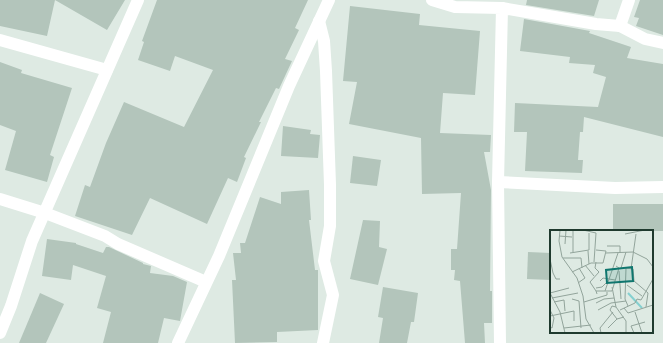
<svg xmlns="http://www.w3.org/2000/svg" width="663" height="343" viewBox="0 0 663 343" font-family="'PT Sans Narrow',sans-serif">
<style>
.building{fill:#b3c5bb}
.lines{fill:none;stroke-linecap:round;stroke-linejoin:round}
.minor{stroke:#fff;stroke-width:12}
.inset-river{fill:none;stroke:#85d0d0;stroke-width:2}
.inset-road{fill:none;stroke:#92a49b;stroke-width:1}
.view{fill:#0f766e;fill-opacity:0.15;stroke:#0f766e;stroke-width:2}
.inset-edge{fill:none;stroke:#1f3a2e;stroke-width:2}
</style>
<rect width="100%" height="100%" fill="#deeae3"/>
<!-- building -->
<g class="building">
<polygon points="0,0 125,0 107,30 55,0 47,36 0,26"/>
<polygon points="157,0 308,0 295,28 299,30 285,59 292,61 279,89 276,88 259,122 261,122 244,157 246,158 237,182 228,178 207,224 150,198 132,235 75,216 85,185 90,187 106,143 124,102 184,127 213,70 175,56 170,71 138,60 144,42 142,41"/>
<polygon points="527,0 599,0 594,16 526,5"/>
<polygon points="640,0 663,0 663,35 636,26 639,18 634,17"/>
<polygon points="350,6 420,14 419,25 480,31 475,95 443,93 440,133 491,135 490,152 484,152 491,190 490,291 492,291 492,323 484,323 485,343 465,343 460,281 454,280 455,270 451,270 451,249 457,249 461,193 422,194 421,138 349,124 357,82 343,81"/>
<polygon points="524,19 590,31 589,33 631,47 627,58 663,64 663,137 584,117 583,132 580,132 578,160 583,160 582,173 525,171 527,132 514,132 515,103 598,107 606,77 593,73 595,65 569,63 570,57 520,51"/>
<polygon points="0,62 22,70 21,73 72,88 50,155 54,157 47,182 5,170 16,131 0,125"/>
<polygon points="283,126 311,130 310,134 320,135 318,158 281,156"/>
<polygon points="353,156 381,160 377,186 350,183"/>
<polygon points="309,190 311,220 309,220 315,270 318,270 318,330 277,332 277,342 235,343 232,280 236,280 233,253 241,253 240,243 245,243 260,197 281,204 281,192"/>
<rect x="613" y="204" width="50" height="27"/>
<polygon points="363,220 380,221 379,247 387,249 378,285 350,279"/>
<polygon points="47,239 76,243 76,244 103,253 106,247 109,247 143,263 143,264 151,266 150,273 173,276 187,282 180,321 164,318 158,343 103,343 111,312 97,308 106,276 73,265 71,280 42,276"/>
<polygon points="528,252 551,253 551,280 527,279"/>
<polygon points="383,287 418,293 414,322 411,322 407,343 379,343 383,318 378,317"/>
<polygon points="40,293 64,304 46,343 19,343"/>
</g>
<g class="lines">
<!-- minor -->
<g class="minor">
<polyline points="432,0 455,7 502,8 498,182 500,343"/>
<polyline points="502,8 596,24 620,26 645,39 663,43"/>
<polyline points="319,21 324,41 326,71 330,185 330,226 324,261 333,295 323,343"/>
<polyline points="620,26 629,0"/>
<polyline points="0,40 107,70"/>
<polyline points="498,182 615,188 663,187"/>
<polyline points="0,199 45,213 105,236 118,244 206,282"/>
<polyline points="0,333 11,306 32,241 138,0"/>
<polyline points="178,343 219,256 289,86 329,0"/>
</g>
</g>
<!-- overview -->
<g transform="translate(550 230)">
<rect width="103" height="103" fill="#deeae3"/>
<path class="inset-river" d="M78 63 92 78"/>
<path class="inset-road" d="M10 0 9 11 12 27 27 48 33 66 36 89 44 103M23 0V22M33 0 46 3 44 32M75 4 95 0M9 6 22 7M15 14 16 0M57 16H70V23M38 21 39 34M20 23 39 20V3M56 23 83 22 97 29 103 37M13 28H31L32 38M0 29 3 43 6 49H10M46 32 45 38 49 42 40 52 46 61M35 35 44 46M71 38 76 22M73 38H76L75 69 78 76M76 38 83 39 84 51 98 63 96 77M81 39 86 4M69 41 71 69M22 42 41 33H53L56 21 46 20M50 51 53 48 65 50M28 53 35 48 29 38M77 55 92 66M62 57 66 77 76 91V103M46 58 52 57 57 52M55 61 68 23M0 63 10 82 15 103M0 63 19 58M47 64 46 61H62L69 38 66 36M2 68 28 63M22 69 29 71 31 98M4 72 14 70 15 81M34 72 57 65V62M46 73 54 69 64 68M66 77 62 76 60 80 67 89M74 78 78 83 103 75M0 80 4 88 2 98 0 97M48 80 61 73 76 71M70 80 85 73 87 69 91 70 103 49M85 82 92 103M0 86 24 81V91M14 98 41 95M58 98 67 89 74 87M51 103 50 98 63 82M84 103 81 96 95 92"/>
<path class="view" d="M82 37 83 51 57 53 56 40Z"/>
<rect width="103" height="103" class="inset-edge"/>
</g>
</svg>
